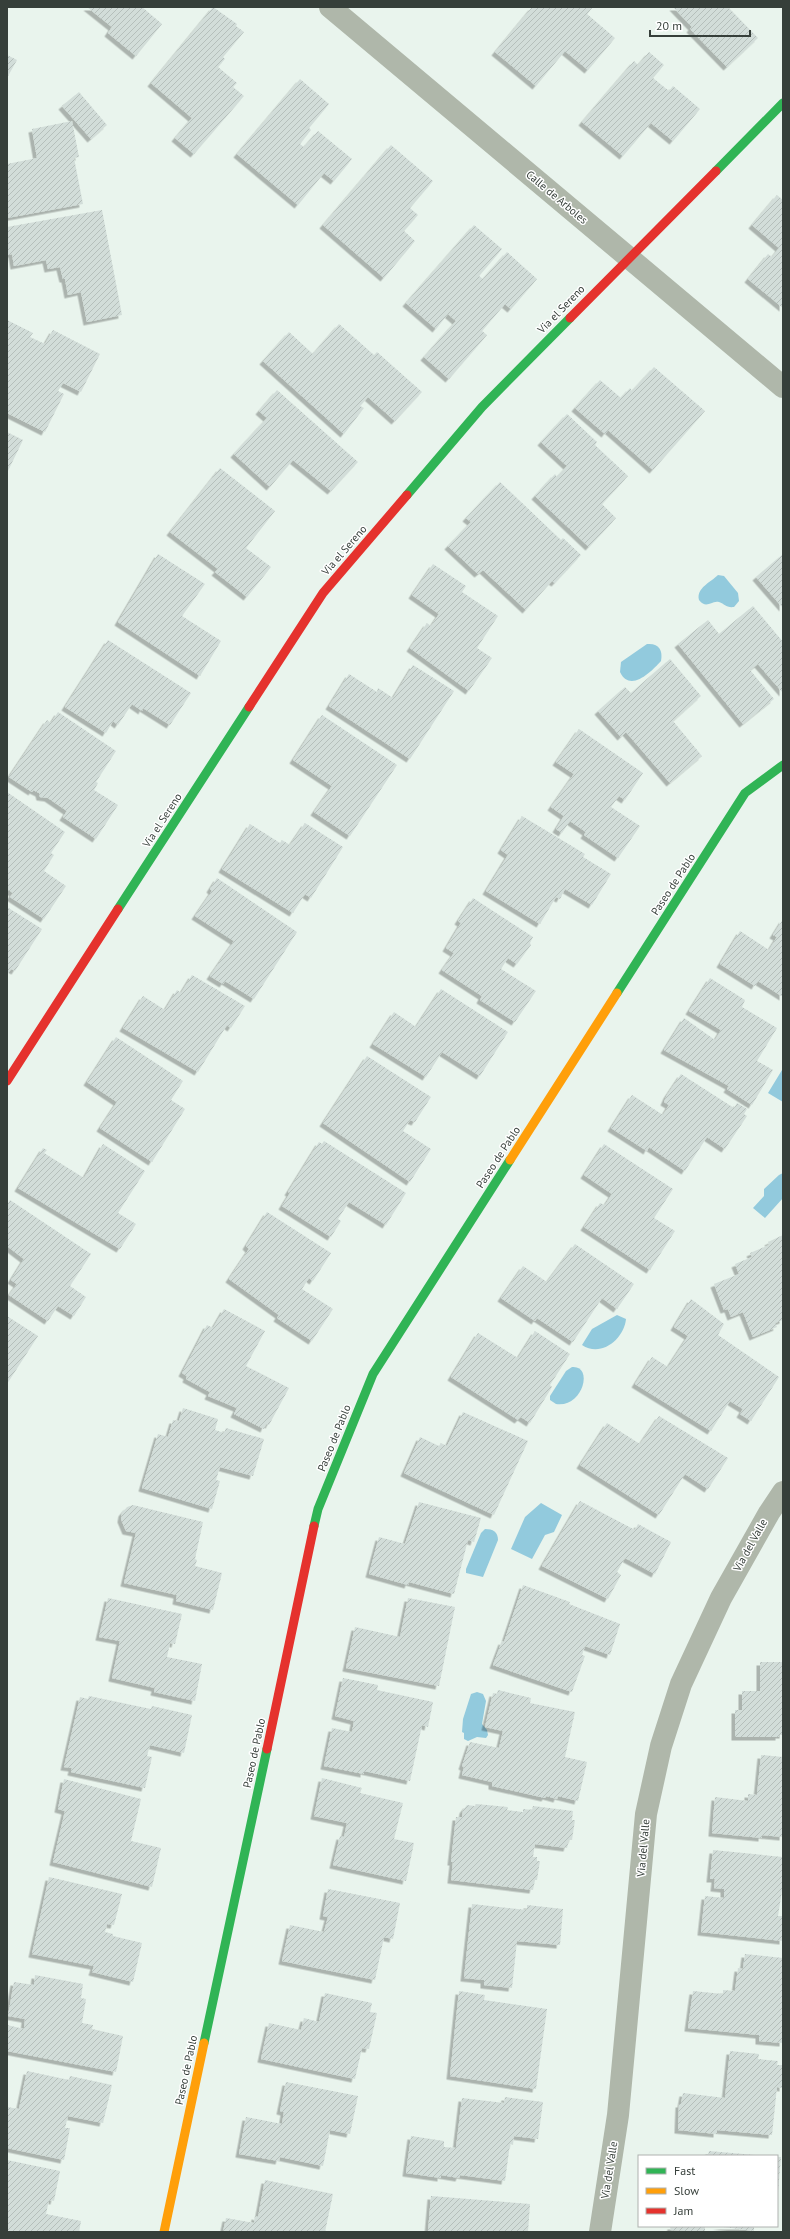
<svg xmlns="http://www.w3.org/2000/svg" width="790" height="2239" viewBox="0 0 790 2239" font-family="'PT Sans',sans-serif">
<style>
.water{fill:#92cadd}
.building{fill:url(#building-hatch);filter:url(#shadow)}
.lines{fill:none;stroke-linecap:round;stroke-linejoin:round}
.street{stroke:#afb7aa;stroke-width:22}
.fast{stroke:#30b455;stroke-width:9}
.slow{stroke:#ff9f0a;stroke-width:9}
.jam{stroke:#e5322d;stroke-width:9}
.labels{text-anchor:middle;stroke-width:3;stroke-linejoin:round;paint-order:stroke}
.street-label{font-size:11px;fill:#363f3a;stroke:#fff}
</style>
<defs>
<pattern id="building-hatch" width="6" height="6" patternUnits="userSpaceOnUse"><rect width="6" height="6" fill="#d2ddd9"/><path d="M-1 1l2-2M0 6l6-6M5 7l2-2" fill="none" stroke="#b5bfbb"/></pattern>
<filter id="shadow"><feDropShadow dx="-3.5" dy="3.5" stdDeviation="0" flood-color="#0004"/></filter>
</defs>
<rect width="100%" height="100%" fill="#e9f4ed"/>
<!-- water -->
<g class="water">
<path d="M718 575 724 576 738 593 739 601 734 607C726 608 725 604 719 602 711 600 707 610 699 600 696 588 711 582 718 575Z"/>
<path d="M647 644C659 643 663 650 661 661 651 672 630 693 620 672L621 662Z"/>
<polygon points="783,1048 783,1102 768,1093 782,1070"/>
<polygon points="783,1173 783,1198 765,1218 753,1208 764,1196 764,1189 779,1175"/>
<path d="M617 1315 626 1319C624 1339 601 1358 582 1345L592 1329Z"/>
<path d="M572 1367C594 1365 583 1408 556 1404L550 1400V1396L566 1371Z"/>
<polygon points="541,1503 562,1515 554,1532 545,1535 532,1559 511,1549 525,1517"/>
<path d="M485 1529C493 1529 498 1532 498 1540L483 1577 466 1573V1569L481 1533Z"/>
<polygon points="477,1692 483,1694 486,1701 482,1724 487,1730 488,1735 486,1738 477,1737 468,1741 464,1739 464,1733 462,1732 463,1719 471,1694"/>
</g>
<!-- building -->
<g class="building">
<polygon points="87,7 142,7 162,24 136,56 108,33 112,27"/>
<polygon points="213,7 237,24 236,26 244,32 223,57 225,59 218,67 237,83 233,87 244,96 194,154 175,138 192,118 151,83"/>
<polygon points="532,7 593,7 587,14 615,38 588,70 565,51 536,86 495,52"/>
<polygon points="673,7 728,7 758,38 727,67 690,29 692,27"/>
<polygon points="649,52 664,65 653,78 669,91 673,86 700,109 673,141 651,123 623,156 582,122 634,61 638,65"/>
<polygon points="7,55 17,60 7,78"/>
<polygon points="300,79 329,104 309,128 311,130 300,144 304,147 318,131 352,159 334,181 324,173 298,205 237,154"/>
<polygon points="79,92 107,125 91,139 62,106"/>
<polygon points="72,121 79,157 74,158 83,204 7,218 7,164 37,158 32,129"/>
<polygon points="391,145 433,181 410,208 418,215 404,231 415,241 384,278 323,225"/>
<polygon points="777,195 783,200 783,308 748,279 768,254 772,257 779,248 752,225"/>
<polygon points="102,210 122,315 87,322 81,292 68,295 65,279 63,279 60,267 48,269 46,260 14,266 12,254 8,255 7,248 7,227"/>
<polygon points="474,225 502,249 479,276 483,279 507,252 537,279 511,309 505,304 482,331 487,335 449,379 424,357 456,321 448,314 436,329 406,303"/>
<polygon points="7,320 33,333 30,337 45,344 53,330 100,354 81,392 63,383 58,391 64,394 45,432 7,413"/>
<polygon points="339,324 374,355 377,352 422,392 395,421 368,397 360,406 364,408 344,434 263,361 289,332 313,354"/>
<polygon points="654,367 705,411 653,470 608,430 605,434 575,408 600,380 621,398 630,388 632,391"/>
<polygon points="277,390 358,462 331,491 293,460 270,487 234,454 267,418 259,411"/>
<polygon points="567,414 597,442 595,445 628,476 602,504 616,518 589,547 535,496 555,474 557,477 567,466 541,442"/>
<polygon points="7,432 23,440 7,473"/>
<polygon points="220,468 275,511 246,548 271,567 247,597 215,572 218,569 170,532"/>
<polygon points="500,482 561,540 563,538 581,555 555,583 552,581 526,610 483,570 478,574 448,546 471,522 466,518"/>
<polygon points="158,554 205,584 182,616 221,641 200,676 118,622"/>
<polygon points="783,554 783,608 756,577"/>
<polygon points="433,564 466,586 462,592 498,616 477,648 492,658 469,691 410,648 427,623 431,626 439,614 412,595"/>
<polygon points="753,606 783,642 783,693 758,664 750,670 774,699 743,724 678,644 708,620 719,634"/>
<polygon points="108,640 191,693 170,725 143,708 142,711 132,704 118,725 113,721 106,733 65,707"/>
<polygon points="670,659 701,696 673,721 702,756 670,783 626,732 621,737 598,711 625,687 631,693"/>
<polygon points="413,665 454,691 410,759 329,706 349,674 377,692 378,688 393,698"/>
<polygon points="58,712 116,751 96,782 98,783 94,790 118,805 96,839 63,817 67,811 48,798 40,797 39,793 33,790 32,792 9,777 47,720 51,723"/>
<polygon points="322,715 397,765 350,836 314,812 332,786 293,760"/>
<polygon points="579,729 643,773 625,800 619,796 611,807 640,826 618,858 584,835 586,832 570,821 562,833 556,829 564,816 551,807 574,774 556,762"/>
<polygon points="7,792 65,832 51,853 54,855 44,871 66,886 44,919 10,897 13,893 7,889"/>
<polygon points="522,816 585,854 583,857 611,874 592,905 565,889 560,899 556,897 540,924 486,891 508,855 501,850"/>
<polygon points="305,823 343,847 311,898 305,894 293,913 222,869 250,824 280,843 282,840 290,845"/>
<polygon points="217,878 297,932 254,999 225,981 223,984 210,976 234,941 195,916 212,891 210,889"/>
<polygon points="473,898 533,937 530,943 531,945 517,964 508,958 501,969 536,991 515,1022 480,1000 482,996 442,970 454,953 446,948 461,923 458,921"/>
<polygon points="7,907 42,929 15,971 11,969 7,975"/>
<polygon points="783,919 783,997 758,981 755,986 720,964 740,931 769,950 777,937 773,935"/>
<polygon points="192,975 245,1006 231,1028 227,1025 198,1072 123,1028 143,996 165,1010 177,990 181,993"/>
<polygon points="710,978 745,1000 742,1007 777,1028 757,1061 773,1070 752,1105 727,1089 729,1086 664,1050 684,1018 715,1040 721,1030 689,1011"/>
<polygon points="441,989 508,1032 480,1076 442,1052 426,1077 373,1044 394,1012 416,1027"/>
<polygon points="116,1037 183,1081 171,1100 185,1109 152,1162 100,1128 117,1102 87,1082"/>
<polygon points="367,1056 431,1097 415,1122 410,1120 403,1131 431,1149 410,1182 323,1123"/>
<polygon points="681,1074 734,1108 737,1103 747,1109 744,1114 747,1116 725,1149 707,1137 685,1171 649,1147 647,1151 611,1128 632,1095 663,1115 669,1105 664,1102 667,1095"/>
<polygon points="324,1141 406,1193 386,1225 349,1202 338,1219 341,1221 331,1237 282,1206 290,1193 288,1192 319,1142 322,1144"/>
<polygon points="103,1144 145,1171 118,1213 136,1224 120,1249 18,1188 43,1148 47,1150 44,1153 84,1178"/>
<polygon points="604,1144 673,1189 654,1218 675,1231 650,1270 584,1227 600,1203 605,1205 612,1194 584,1175"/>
<polygon points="10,1200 91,1254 70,1286 86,1297 74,1316 58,1306 48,1321 9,1295 17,1284 11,1280 24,1259 7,1246 7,1205"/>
<polygon points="267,1212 331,1253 313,1281 309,1278 302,1289 333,1309 312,1341 277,1318 279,1315 229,1279 249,1249 246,1246"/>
<polygon points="783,1235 783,1320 775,1323 777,1327 753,1337 743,1312 731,1317 728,1309 724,1310 714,1284 739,1274 735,1264 752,1257 750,1253 769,1245 768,1242"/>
<polygon points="575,1244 634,1284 617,1309 602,1298 573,1342 537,1318 535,1321 501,1298 523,1266 547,1282"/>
<polygon points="691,1299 724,1324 718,1335 779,1377 751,1421 740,1414 743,1409 730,1401 711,1431 635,1384 652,1357 668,1367 688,1336 674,1327"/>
<polygon points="224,1309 265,1331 246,1366 289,1388 269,1425 266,1424 264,1429 234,1414 237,1408 208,1396 210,1392 186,1379 187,1376 182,1373 207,1325 213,1328"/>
<polygon points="7,1316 38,1336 7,1384"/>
<polygon points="535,1331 570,1354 550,1385 552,1387 530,1423 521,1417 518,1420 451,1377 478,1333 518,1358"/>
<polygon points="183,1408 218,1419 215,1430 224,1433 226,1428 264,1439 253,1476 220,1467 216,1480 220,1481 212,1509 142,1488 158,1434 168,1437 173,1420 179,1421"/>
<polygon points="463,1412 528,1441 494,1515 404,1473 420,1437 439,1446 441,1443 447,1446"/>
<polygon points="659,1416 728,1458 708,1489 685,1474 659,1515 580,1465 607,1423 640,1444"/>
<polygon points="580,1501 635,1530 638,1524 671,1542 655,1574 625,1558 617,1572 621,1575 608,1599 542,1566"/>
<polygon points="419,1502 481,1518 474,1542 468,1540 454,1594 409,1582 408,1585 369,1574 379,1537 405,1544"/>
<polygon points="133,1505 203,1522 195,1559 197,1560 195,1566 222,1573 213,1610 176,1601 177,1595 124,1583 136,1533 126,1531 121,1519 122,1513 127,1507"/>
<polygon points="523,1585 570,1602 569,1604 620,1624 610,1655 585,1646 582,1655 585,1656 572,1692 493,1665 502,1641 504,1642"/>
<polygon points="108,1598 182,1614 175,1644 170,1643 167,1657 202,1664 195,1701 154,1692 155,1688 112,1678 120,1641 99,1637"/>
<polygon points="408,1598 455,1607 439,1686 346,1668 355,1627 400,1637"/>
<polygon points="760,1662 783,1662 783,1735 779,1735 779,1737 735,1737 735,1710 742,1710 742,1691 760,1691"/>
<polygon points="343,1678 378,1685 377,1690 433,1702 428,1727 422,1725 410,1781 364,1771 364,1774 324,1766 332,1728 352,1732 354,1721 335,1716"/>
<polygon points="498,1690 531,1698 530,1703 575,1712 565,1757 587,1762 578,1801 558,1796 557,1799 546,1796 545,1798 492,1786 492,1782 462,1775 464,1767 462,1766 470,1742 499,1748 503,1731 485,1727 493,1693 497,1694"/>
<polygon points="89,1696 151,1709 152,1706 192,1715 184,1753 150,1745 147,1756 152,1757 145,1788 71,1772 72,1768 64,1767 80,1697 88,1699"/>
<polygon points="761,1755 783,1757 783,1837 762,1835 762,1838 712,1833 715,1797 748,1801 748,1794 757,1795"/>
<polygon points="322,1778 362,1788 360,1793 403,1803 394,1839 414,1843 406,1881 333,1865 340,1836 344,1837 347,1823 314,1816"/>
<polygon points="64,1779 141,1799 131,1841 161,1848 152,1887 53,1862 65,1811 58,1809"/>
<polygon points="476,1804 508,1807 507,1810 523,1812 523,1809 532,1810 533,1806 573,1811 572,1820 575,1820 572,1840 569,1840 567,1848 535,1844 533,1857 537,1857 537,1861 540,1861 537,1880 535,1880 533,1890 451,1880 453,1862 451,1862 456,1817 462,1817 463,1810 467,1805 475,1806"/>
<polygon points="713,1850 783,1857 783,1884 778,1916 783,1916 783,1941 701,1932 705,1896 724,1898 724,1889 714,1888 715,1879 710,1879"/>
<polygon points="49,1877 122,1894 114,1925 107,1924 105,1932 113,1934 113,1936 142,1943 133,1982 92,1972 94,1966 32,1954"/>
<polygon points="328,1889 400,1903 393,1939 384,1937 375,1980 282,1961 290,1925 324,1932 328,1917 323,1916"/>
<polygon points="472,1904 527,1910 527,1905 563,1909 560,1945 517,1941 512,1988 484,1985 484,1980 464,1978"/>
<polygon points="745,1954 783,1958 783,2043 759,2041 759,2035 688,2028 693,1991 723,1994 723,1990 735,1991 738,1968 743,1969"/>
<polygon points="35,1975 83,1984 81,1998 86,1999 82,2023 93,2025 92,2029 123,2036 116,2072 7,2051 7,2025 24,2029 25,2019 8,2016 14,1982 34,1985"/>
<polygon points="459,1991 485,1995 484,2000 547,2009 536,2089 450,2076"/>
<polygon points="325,1993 372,2003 370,2012 377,2013 369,2049 362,2048 355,2079 261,2059 269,2023 301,2030 304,2018 319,2022"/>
<polygon points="730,2051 759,2054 758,2059 778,2061 777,2065 783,2065 783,2088 777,2087 772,2135 717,2130 717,2134 678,2130 679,2104 681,2104 683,2093 725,2098"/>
<polygon points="27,2071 69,2080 70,2076 112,2085 103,2123 68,2116 65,2128 70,2128 64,2160 7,2148 7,2107 19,2109"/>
<polygon points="286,2082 358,2096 350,2134 330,2130 323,2166 280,2157 279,2161 239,2154 246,2117 282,2124 284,2112 280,2111"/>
<polygon points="505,2097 543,2102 538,2139 514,2136 513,2145 510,2144 505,2181 460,2175 459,2178 441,2175 441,2178 406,2173 411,2136 444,2141 444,2147 456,2148 462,2098 504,2103"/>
<polygon points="709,2151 755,2155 755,2156 708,2156"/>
<polygon points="777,2157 781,2157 778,2192 777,2191"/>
<polygon points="7,2160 60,2171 54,2201 49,2200 46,2214 81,2221 79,2232 7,2232"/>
<polygon points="265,2180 333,2194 325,2232 223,2232 226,2218 254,2223 255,2216 258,2217"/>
<polygon points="431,2196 530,2204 528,2232 428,2232"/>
<polygon points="671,2226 705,2226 705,2232 670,2230"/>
<polygon points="716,2226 754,2226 754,2231"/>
</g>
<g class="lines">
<!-- street -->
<g class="street">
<polyline points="330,7 783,387"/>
<polyline points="600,2232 618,2115 646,1814 661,1746 681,1684 721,1598 769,1513 783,1492"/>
</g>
<!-- fast -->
<g class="fast">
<polyline points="716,171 783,103"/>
<polyline points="407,495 482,407 570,318"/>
<polyline points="118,909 249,707"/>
<polyline points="617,993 745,793 783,765"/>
<polyline points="314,1526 318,1509 373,1374 510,1160"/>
<polyline points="204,2043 267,1749"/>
</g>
<!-- slow -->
<g class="slow">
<polyline points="510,1160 617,993"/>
<polyline points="164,2232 204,2043"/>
</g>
<!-- jam -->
<g class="jam">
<polyline points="570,318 716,171"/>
<polyline points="249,707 323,593 407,495"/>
<polyline points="7,1081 118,909"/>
<polyline points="267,1749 314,1526"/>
</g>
</g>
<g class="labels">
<!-- street labels -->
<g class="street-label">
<text transform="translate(557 197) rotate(40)" y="4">Calle de Arboles</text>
<text transform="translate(561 309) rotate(-46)" y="4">Via el Sereno</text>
<text transform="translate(344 550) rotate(-49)" y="4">Via el Sereno</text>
<text transform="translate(162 820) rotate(-57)" y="4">Via el Sereno</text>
<text transform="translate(673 884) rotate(-57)" y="4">Paseo de Pablo</text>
<text transform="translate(498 1157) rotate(-57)" y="4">Paseo de Pablo</text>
<text transform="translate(334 1438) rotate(-68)" y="4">Paseo de Pablo</text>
<text transform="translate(750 1545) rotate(-61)" y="4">Via del Valle</text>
<text transform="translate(254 1753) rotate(-78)" y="4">Paseo de Pablo</text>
<text transform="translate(643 1848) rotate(-85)" y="4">Via del Valle</text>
<text transform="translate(186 2070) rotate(-78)" y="4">Paseo de Pablo</text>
<text transform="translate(609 2170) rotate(-81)" y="4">Via del Valle</text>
</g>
</g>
<!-- border -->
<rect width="790" height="2239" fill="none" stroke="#363f3a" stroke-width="16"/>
<!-- legend -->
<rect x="638" y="2155" width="140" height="72" fill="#ffffff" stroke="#afb2b0"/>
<rect x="646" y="2168" width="20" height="6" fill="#30b455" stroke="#afb2b0"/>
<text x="674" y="2175" font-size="12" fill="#363f3a">Fast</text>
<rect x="646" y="2188" width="20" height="6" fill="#ff9f0a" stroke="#afb2b0"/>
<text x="674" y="2195" font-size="12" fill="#363f3a">Slow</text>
<rect x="646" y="2208" width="20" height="6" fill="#e5322d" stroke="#afb2b0"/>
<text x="674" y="2215" font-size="12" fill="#363f3a">Jam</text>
<!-- scale -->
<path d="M650 30v6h100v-6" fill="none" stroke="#363f3a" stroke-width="2"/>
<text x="656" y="30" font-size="12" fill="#363f3a" stroke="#ffffff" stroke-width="3" paint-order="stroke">20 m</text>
</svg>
